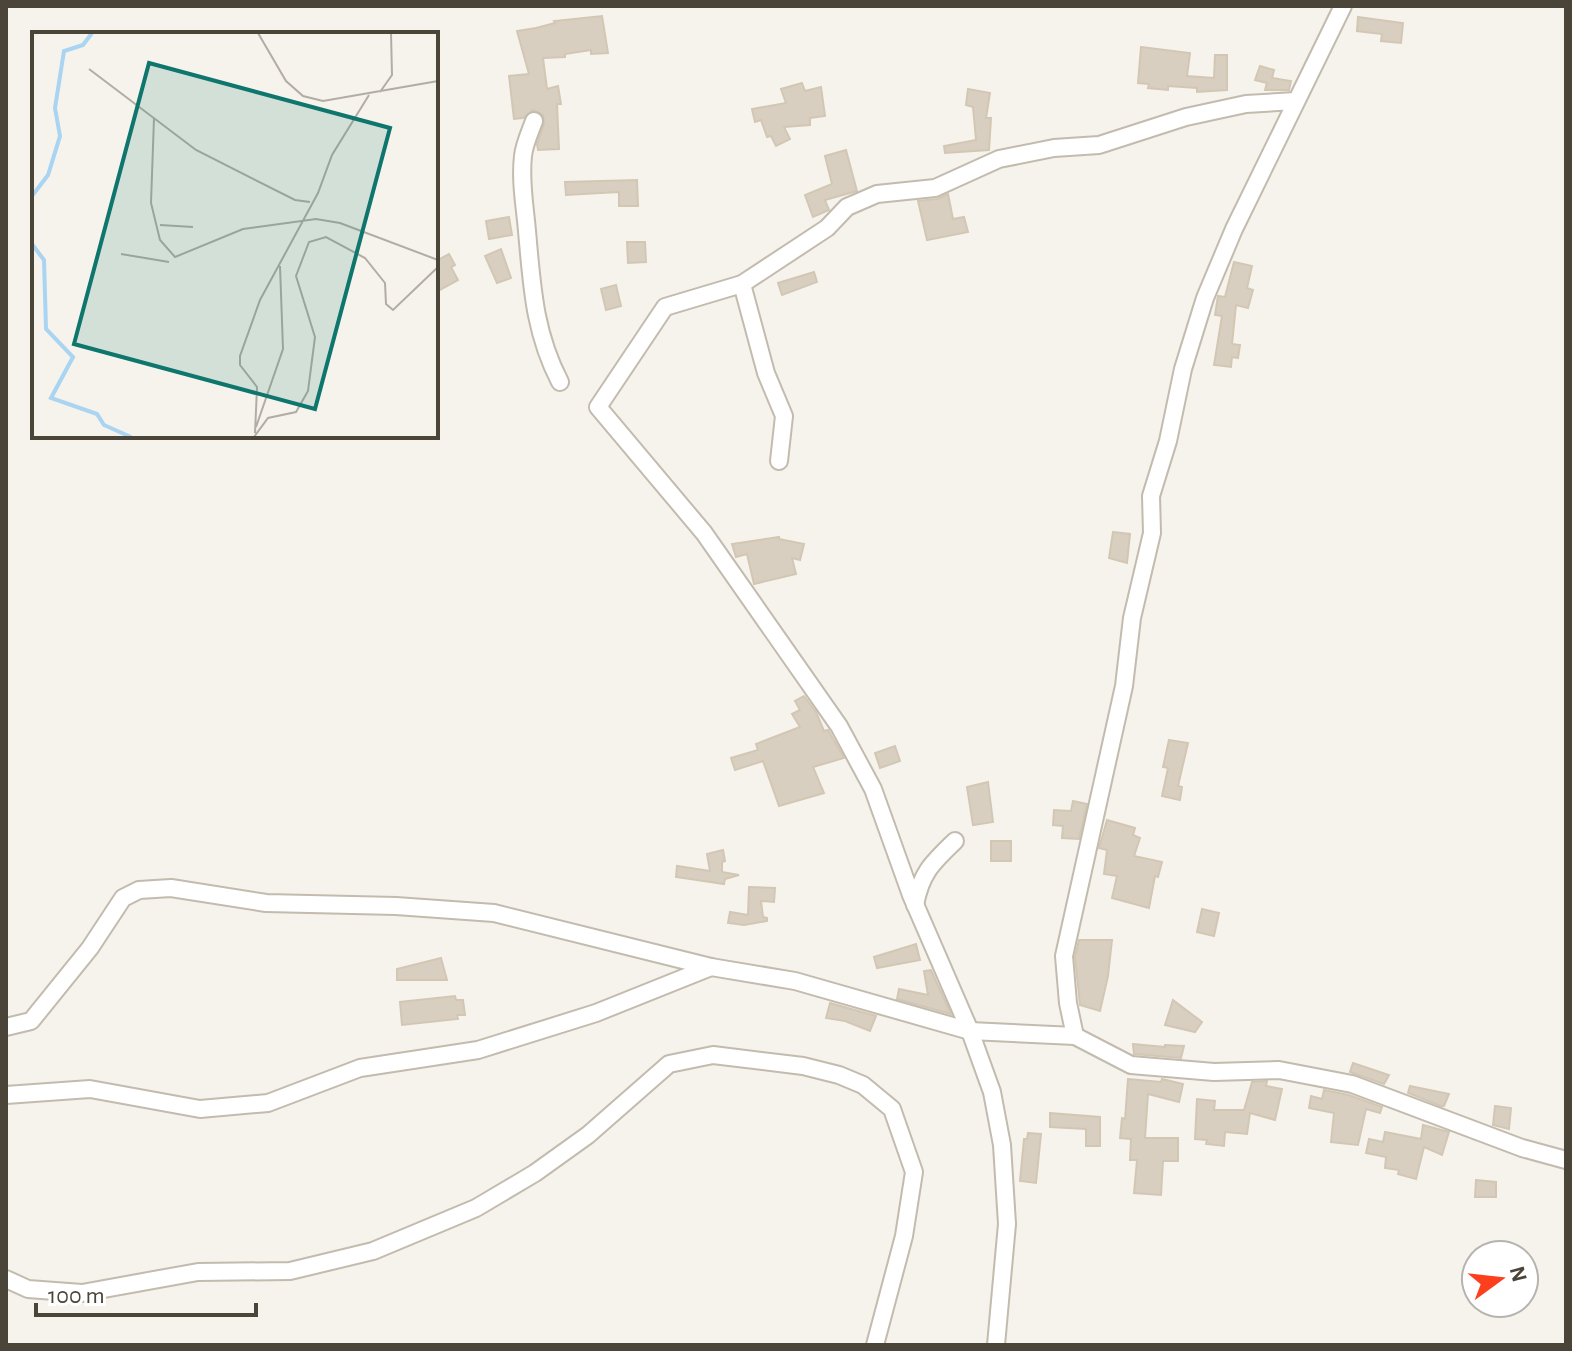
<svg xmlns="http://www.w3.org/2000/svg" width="1572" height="1351" viewBox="0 0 1572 1351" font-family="'Alegreya Sans',sans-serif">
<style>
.building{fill:#d8cfc1;stroke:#d3c7b4;stroke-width:2}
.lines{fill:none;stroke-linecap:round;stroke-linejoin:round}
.minor-casing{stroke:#c2bbae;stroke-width:20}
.minor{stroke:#fff;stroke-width:16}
.inset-river{fill:none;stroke:#a9d4f2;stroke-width:4}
.inset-road{fill:none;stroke:#b2ada4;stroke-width:2}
.view{fill:#0f766e;fill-opacity:0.15;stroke:#0f766e;stroke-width:4}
.inset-edge{fill:none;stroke:#4b4439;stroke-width:4}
</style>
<rect width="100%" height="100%" fill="#f6f3ec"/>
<!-- building -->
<g class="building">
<polygon points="602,16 608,53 591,54 591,50 565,54 565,57 543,58 547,89 558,86 561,104 557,104 559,149 538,150 537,144 544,124 543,115 533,110 523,118 514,119 509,76 529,74 517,31 536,28 555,23 554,21"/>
<polygon points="1358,17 1403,23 1401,43 1381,41 1382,34 1357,31"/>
<polygon points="1141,47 1190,53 1187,76 1214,78 1215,55 1227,55 1227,90 1197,92 1197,88 1168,86 1168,90 1148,88 1149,84 1138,83"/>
<polygon points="1260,66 1274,70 1272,78 1291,81 1289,90 1265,90 1267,83 1255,80"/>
<polygon points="802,83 805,91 821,87 825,116 810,118 810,125 784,127 790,139 776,146 771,136 767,137 761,120 755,122 752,109 786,103 781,89"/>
<polygon points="968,89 990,93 986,118 991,118 989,150 945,153 944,146 976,140 973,107 966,105"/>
<polygon points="846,150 857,191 825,200 829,210 813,217 805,195 832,184 825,156"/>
<polygon points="637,180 638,206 619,206 619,192 566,195 565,182"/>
<polygon points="948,194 953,219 964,217 968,232 927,240 918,201 937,199"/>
<polygon points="509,217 512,235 489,239 486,221"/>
<polygon points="627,242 645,242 646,262 628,263"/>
<polygon points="501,249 511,278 497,283 485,256"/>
<polygon points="449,254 455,265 451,267 458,280 436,292 436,261"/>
<polygon points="1234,262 1252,266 1247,288 1253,290 1248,308 1236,305 1232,344 1240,345 1238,358 1232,357 1231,367 1214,365 1222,316 1215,315 1218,296 1225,297"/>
<polygon points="814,272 817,282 782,295 778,283"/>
<polygon points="616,285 621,306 606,310 601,289"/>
<polygon points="1113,532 1130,534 1127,563 1109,558"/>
<polygon points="779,537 779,539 804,544 800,560 792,558 796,574 754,584 747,554 736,557 732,544"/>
<polygon points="804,696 816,712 824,731 828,730 844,758 813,767 824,793 779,806 763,761 735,770 731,758 758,750 756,744 800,727 792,714 800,710 795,701"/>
<polygon points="1169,740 1188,743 1178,786 1182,787 1180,800 1162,796 1168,768 1163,767"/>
<polygon points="895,746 900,761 880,768 875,753"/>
<polygon points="988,782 993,822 973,825 967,787"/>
<polygon points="1073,801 1087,804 1079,839 1062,838 1063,826 1053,825 1054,810 1071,811"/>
<polygon points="1107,820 1135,828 1133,835 1140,838 1134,856 1162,862 1158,877 1155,876 1149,908 1112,898 1117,876 1104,874 1107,850 1099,848"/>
<rect x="991" y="841" width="20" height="20"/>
<polygon points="723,850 725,861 722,862 722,872 739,875 725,879 724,884 676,877 677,866 710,871 707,854"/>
<polygon points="749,887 775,888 774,902 761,901 763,917 767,918 767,921 744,925 728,923 730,912 748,915"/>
<polygon points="1202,909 1219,913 1214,936 1197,932"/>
<polygon points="1079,940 1112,940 1108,976 1100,1011 1080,1005 1075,957"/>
<polygon points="916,944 920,960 877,968 874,957"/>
<polygon points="441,958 447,980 397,980 397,969"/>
<polygon points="931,970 951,1014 897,999 899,989 928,995 924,971"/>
<polygon points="455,996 456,1000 463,1000 465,1015 457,1015 458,1019 402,1025 400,1002"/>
<polygon points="1173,1000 1202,1022 1195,1032 1165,1025"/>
<polygon points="830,1003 876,1016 870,1031 845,1021 826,1018"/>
<polygon points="1133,1044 1165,1047 1165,1045 1184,1046 1181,1058 1134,1054"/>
<polygon points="1353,1063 1389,1075 1384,1084 1350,1072"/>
<polygon points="1128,1079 1161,1082 1162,1079 1183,1084 1179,1102 1148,1094 1145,1138 1178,1138 1178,1161 1163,1161 1161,1195 1134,1193 1137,1160 1130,1160 1131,1139 1120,1138 1122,1118 1125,1119"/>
<polygon points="1267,1081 1266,1086 1282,1089 1275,1120 1250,1113 1247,1134 1225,1132 1224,1146 1206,1144 1207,1140 1195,1139 1197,1099 1215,1101 1214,1110 1244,1110 1252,1082"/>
<polygon points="1410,1086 1449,1094 1444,1106 1441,1106 1408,1093"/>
<polygon points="1324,1090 1349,1095 1382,1107 1380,1113 1366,1109 1358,1145 1331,1142 1334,1113 1309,1108 1311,1096 1322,1099"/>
<polygon points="1495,1106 1511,1108 1509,1129 1493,1125"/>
<polygon points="1050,1113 1100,1117 1100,1146 1086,1146 1086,1129 1050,1127"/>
<polygon points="1423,1125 1449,1132 1442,1155 1424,1147 1416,1179 1398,1174 1399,1170 1385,1168 1386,1157 1366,1153 1369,1139 1383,1142 1385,1132 1421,1139"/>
<polygon points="1028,1133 1041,1134 1036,1183 1020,1181 1024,1139 1027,1139"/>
<polygon points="1476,1180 1496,1182 1496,1197 1475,1197"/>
</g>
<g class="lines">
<defs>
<g id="minor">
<path d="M534 121C530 132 524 145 523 156 520 181 525 207 527 231 532 286 534 332 560 382"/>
<polyline points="742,284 766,373 784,416 779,461"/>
<path d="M915 905C921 873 932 863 955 841"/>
<polyline points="6,1027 31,1021 90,948 123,898 139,890 171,888 266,903 396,906 494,913 711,967 795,981 970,1031 1075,1036 1131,1065 1214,1072 1279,1070 1352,1084 1522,1148 1566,1160"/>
<polyline points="1075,1036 1068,1003 1064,956 1124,686 1132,618 1152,533 1151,496 1168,441 1183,369 1205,298 1234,229 1343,6"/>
<polyline points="6,1095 90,1089 200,1109 268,1103 360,1068 478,1050 596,1013 711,967"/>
<polyline points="6,1279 28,1289 82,1293 198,1272 290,1271 373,1251 476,1208 535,1173 588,1135 669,1064 713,1055 803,1066 839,1075 863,1085 892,1109 914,1172 904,1236 875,1345"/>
<polyline points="996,1345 1007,1224 1002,1145 992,1092 970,1031 911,895 873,789 839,726 704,533 598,407 665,307 742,284 827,228 847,207 877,194 935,188 999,159 1054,148 1099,145 1186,117 1246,104 1295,101"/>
</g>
</defs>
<!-- minor casing -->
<use href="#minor" class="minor-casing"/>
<!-- minor -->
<use href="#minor" class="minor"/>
</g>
<!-- overview -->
<g transform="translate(32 32)">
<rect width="406" height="406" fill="#f6f3ec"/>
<path class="inset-river" d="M0 164 16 143 28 104 23 76 32 19 51 13 60 1M0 212 12 228 14 297 41 325 19 366 65 382 72 393 99 405"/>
<path class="inset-road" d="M226 1 254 49 271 64 291 69 406 49M57 37 164 118 263 168 278 170M348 60 360 43 359 1M122 86 119 171 128 208 143 225 211 197 284 187 308 191 406 228M128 193 161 195M89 222 137 230M224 395 251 317 248 234M223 401 225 355 208 333V324L228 268 286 161 300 123 337 63M222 405 236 386 264 380 276 359 283 305 264 244 277 210 294 205 333 226 353 251 354 272 361 278 406 235"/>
<path class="view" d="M117 31 358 96 283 377 42 312Z"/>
<rect width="406" height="406" class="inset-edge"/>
</g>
<!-- border -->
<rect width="1572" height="1351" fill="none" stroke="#4b4439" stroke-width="16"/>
<!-- north arrow -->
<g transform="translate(1500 1279) rotate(75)"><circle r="38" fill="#ffffff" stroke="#b7b4b0" stroke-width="2"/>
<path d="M0-6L14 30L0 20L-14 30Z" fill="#fc3f1d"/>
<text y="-12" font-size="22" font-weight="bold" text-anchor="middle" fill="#4b4439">N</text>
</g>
<!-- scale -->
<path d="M36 1303v12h220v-12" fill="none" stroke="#4b4439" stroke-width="4"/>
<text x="48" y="1303" font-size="24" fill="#4b4439" stroke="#ffffff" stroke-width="6" paint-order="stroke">100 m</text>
</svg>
